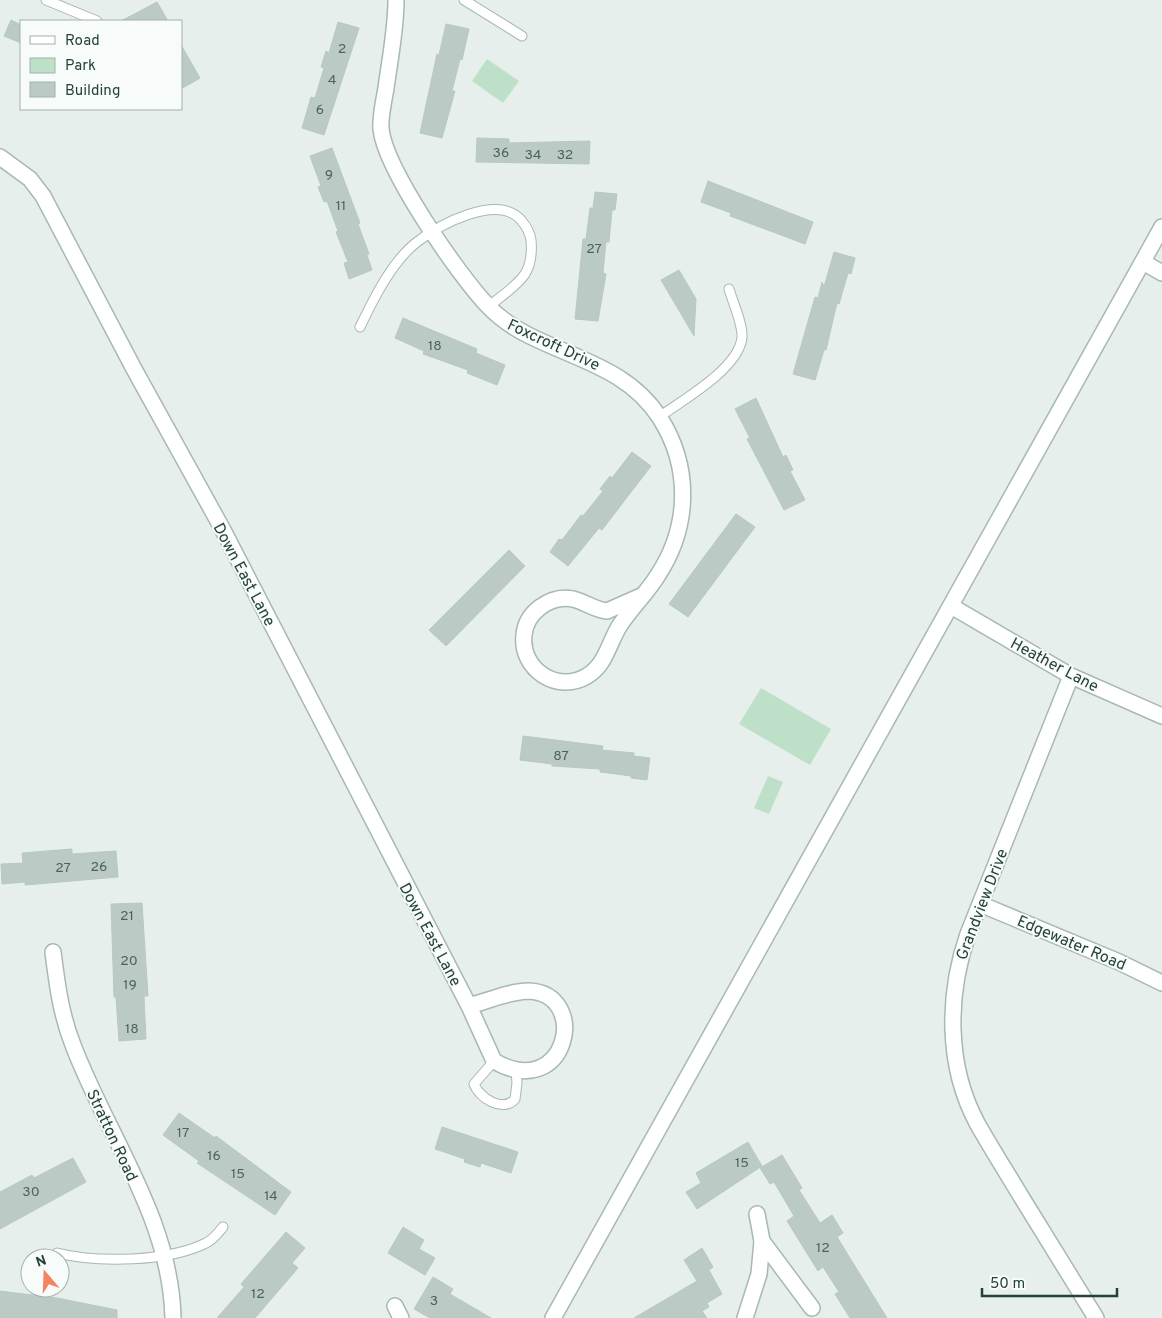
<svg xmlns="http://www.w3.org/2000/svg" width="1162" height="1318" viewBox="0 0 1162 1318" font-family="Overpass,sans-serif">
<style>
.green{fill:#bfe0c8}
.building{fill:#bbcac4;stroke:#b8c9c2}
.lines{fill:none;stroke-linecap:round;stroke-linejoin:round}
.service-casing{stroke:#a8b8b2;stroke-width:11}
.minor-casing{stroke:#a8b8b2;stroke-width:18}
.service{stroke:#fff;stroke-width:9}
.minor{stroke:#fff;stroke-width:15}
.labels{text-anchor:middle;stroke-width:4;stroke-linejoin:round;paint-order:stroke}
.number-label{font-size:14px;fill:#4a645c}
.street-label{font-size:16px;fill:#24423a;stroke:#f7fbf9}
</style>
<rect width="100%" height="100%" fill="#e6efeb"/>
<!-- green -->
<g class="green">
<polygon points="487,59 519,81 503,103 472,81"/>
<polygon points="761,688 831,729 810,765 739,724"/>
<polygon points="768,776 783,782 769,814 754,808"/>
</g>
<!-- building -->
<g class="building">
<polygon points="157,2 168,21 121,21"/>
<polygon points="11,20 21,25 21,43 4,36"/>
<polygon points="338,22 359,28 324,135 302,128 311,97 315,98 324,68 321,67 326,51 329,53"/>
<polygon points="446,24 469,29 462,60 460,59 452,91 455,91 442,138 420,133 437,54 439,55"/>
<polygon points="181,45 200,78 181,89"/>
<polygon points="477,138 509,139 509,143 590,141 589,164 476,162"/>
<polygon points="332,148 360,223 358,224 369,254 367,255 372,270 349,279 344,263 348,262 336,232 338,231 327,201 324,202 318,187 321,186 310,156"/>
<polygon points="708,181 813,222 805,244 730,216 731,213 701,202"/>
<polygon points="595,192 617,194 615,210 612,210 609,242 606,242 603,273 606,274 598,321 575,319 583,239 586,239 590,208 593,208"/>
<polygon points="834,252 855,258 851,274 848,273 839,304 837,303 826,350 824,350 815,380 793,374 815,297 818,298 822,282 824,287"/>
<polygon points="679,270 696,299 694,336 661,280"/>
<polygon points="403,318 477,349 476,353 505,365 497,385 467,373 468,370 423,354 424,351 395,338"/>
<polygon points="756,398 783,457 786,455 793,470 790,471 805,500 784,510 747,439 750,438 735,409"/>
<polygon points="632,452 651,466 602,530 599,528 568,566 550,552 559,539 562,540 581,515 583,516 603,491 600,489 610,476 612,478"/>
<polygon points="736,514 755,527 688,617 669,604"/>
<polygon points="509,550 525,566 446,646 429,630"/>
<polygon points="523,736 603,746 602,750 634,753 634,756 650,758 647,780 631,778 631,776 600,772 600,769 552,766 552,764 520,760"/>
<polygon points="72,849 72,854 116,851 118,877 25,885 25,882 2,884 1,864 23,863 22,853"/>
<polygon points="142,903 148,996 144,996 146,1039 119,1041 116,997 114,997 111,904"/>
<polygon points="179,1113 215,1138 216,1136 291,1192 275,1215 197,1163 199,1161 163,1135"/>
<polygon points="442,1127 518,1152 511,1173 481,1163 480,1167 464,1162 465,1159 435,1149"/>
<polygon points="748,1142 762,1166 697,1209 686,1192 701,1183 696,1173"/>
<polygon points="782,1155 802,1188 799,1190 820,1223 832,1215 843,1233 837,1237 887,1318 850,1318 835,1294 839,1292 823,1267 818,1271 787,1221 794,1216 774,1182 770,1184 760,1168"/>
<polygon points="73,1158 86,1182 0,1229 0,1192 32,1175 34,1178"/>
<polygon points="403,1227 424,1240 419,1249 435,1258 425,1275 388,1253"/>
<polygon points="286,1232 305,1248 292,1263 298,1268 255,1318 217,1318 244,1287 241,1284"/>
<polygon points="702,1248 713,1267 709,1270 722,1294 707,1303 709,1307 702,1311 707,1318 634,1318 697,1281 684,1260"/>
<polygon points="433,1277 453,1289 450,1294 491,1318 430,1318 414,1309"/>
<polygon points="0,1291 57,1298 117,1310 117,1318 0,1318"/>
</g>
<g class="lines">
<defs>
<g id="service">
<polyline points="46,0 97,21"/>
<polyline points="464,0 522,36"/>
<path d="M360 327C373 300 392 261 417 242 439 225 497 193 521 220 526 226 530 232 531 240 532 251 531 264 525 274 516 287 500 297 488 307"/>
<path d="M659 417C683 400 738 369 742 338 743 324 733 303 729 289"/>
<path d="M494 1061 474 1084C479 1098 503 1113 515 1099L517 1083 516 1071"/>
<path d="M57 1253C98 1263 168 1262 206 1243 213 1240 218 1233 223 1227"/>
</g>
<g id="minor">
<path d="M396 0C396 29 390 59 386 88 384 101 380 116 381 129 385 169 459 276 488 306 500 319 514 328 530 336 578 360 629 370 660 418 691 467 690 526 658 575 647 593 632 607 620 625 609 642 606 665 587 676 557 694 520 669 524 635 526 612 550 595 573 599 585 602 595 610 607 611L641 596"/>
<path d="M0 157 30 179 43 196 134 369 223 530 469 1006 494 1061C567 1103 591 994 529 991 510 991 488 1001 469 1006"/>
<polyline points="1143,262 1162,273"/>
<polyline points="951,606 1071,676 1162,716"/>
<path d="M1071 676 968 934C947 995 946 1065 977 1123 991 1148 1007 1173 1022 1198 1047 1238 1071 1278 1096 1318"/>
<polyline points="980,904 1119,962 1162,983"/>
<path d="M53 952C57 984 61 1015 73 1045 107 1135 171 1219 173 1318"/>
<polyline points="757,1214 762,1241 812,1308"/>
<polyline points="395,1306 401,1318"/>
<polyline points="553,1318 1162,227"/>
<polyline points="745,1318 759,1274 762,1241"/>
</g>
</defs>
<!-- service casing -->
<use href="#service" class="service-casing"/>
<!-- minor casing -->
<use href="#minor" class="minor-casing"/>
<!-- service -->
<use href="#service" class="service"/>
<!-- minor -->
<use href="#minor" class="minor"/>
</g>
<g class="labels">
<!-- number labels -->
<g class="number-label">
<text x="342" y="53">2</text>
<text x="332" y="84">4</text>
<text x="320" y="114">6</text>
<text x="501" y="157">36</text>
<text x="533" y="159">34</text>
<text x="565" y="159">32</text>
<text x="329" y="179">9</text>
<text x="341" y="210">11</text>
<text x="594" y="253">27</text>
<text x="435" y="350">18</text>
<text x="561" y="760">87</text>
<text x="99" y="871">26</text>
<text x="63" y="872">27</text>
<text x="127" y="920">21</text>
<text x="129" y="965">20</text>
<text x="130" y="989">19</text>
<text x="132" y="1033">18</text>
<text x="183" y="1137">17</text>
<text x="214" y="1160">16</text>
<text x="742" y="1167">15</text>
<text x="238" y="1178">15</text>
<text x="31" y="1196">30</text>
<text x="271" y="1200">14</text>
<text x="823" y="1252">12</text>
<text x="258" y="1298">12</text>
<text x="434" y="1305">3</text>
</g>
<!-- street labels -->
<g class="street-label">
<text transform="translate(554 344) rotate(25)" y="6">Foxcroft Drive</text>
<text transform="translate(245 574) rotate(62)" y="6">Down East Lane</text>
<text transform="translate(1055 664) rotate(28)" y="6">Heather Lane</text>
<text transform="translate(981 904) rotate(-69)" y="6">Grandview Drive</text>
<text transform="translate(431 934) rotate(62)" y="6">Down East Lane</text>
<text transform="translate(1072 942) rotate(23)" y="6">Edgewater Road</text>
<text transform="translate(113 1135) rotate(65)" y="6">Stratton Road</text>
</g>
</g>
<!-- legend -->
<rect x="20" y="20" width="162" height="90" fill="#f7fbf9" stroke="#a3b1ad"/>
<rect x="30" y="36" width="25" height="8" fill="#ffffff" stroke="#a3b1ad"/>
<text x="65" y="45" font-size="15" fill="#24423a">Road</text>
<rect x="30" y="58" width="25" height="15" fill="#bfe0c8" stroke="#a3b1ad"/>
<text x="65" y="70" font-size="15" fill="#24423a">Park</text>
<rect x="30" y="82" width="25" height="15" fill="#bbcac4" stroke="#a3b1ad"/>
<text x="65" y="95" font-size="15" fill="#24423a">Building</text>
<!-- north arrow -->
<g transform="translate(45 1273) rotate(341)"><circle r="24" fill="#f7fbf9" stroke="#a3b1ad"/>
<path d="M0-4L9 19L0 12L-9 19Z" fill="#f4845f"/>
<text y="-8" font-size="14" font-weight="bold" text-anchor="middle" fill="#24423a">N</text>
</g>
<!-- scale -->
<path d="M982 1288v8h135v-8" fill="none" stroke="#24423a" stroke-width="2.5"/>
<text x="990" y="1288" font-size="15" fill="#24423a" stroke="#f7fbf9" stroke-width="4" paint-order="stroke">50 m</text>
</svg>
